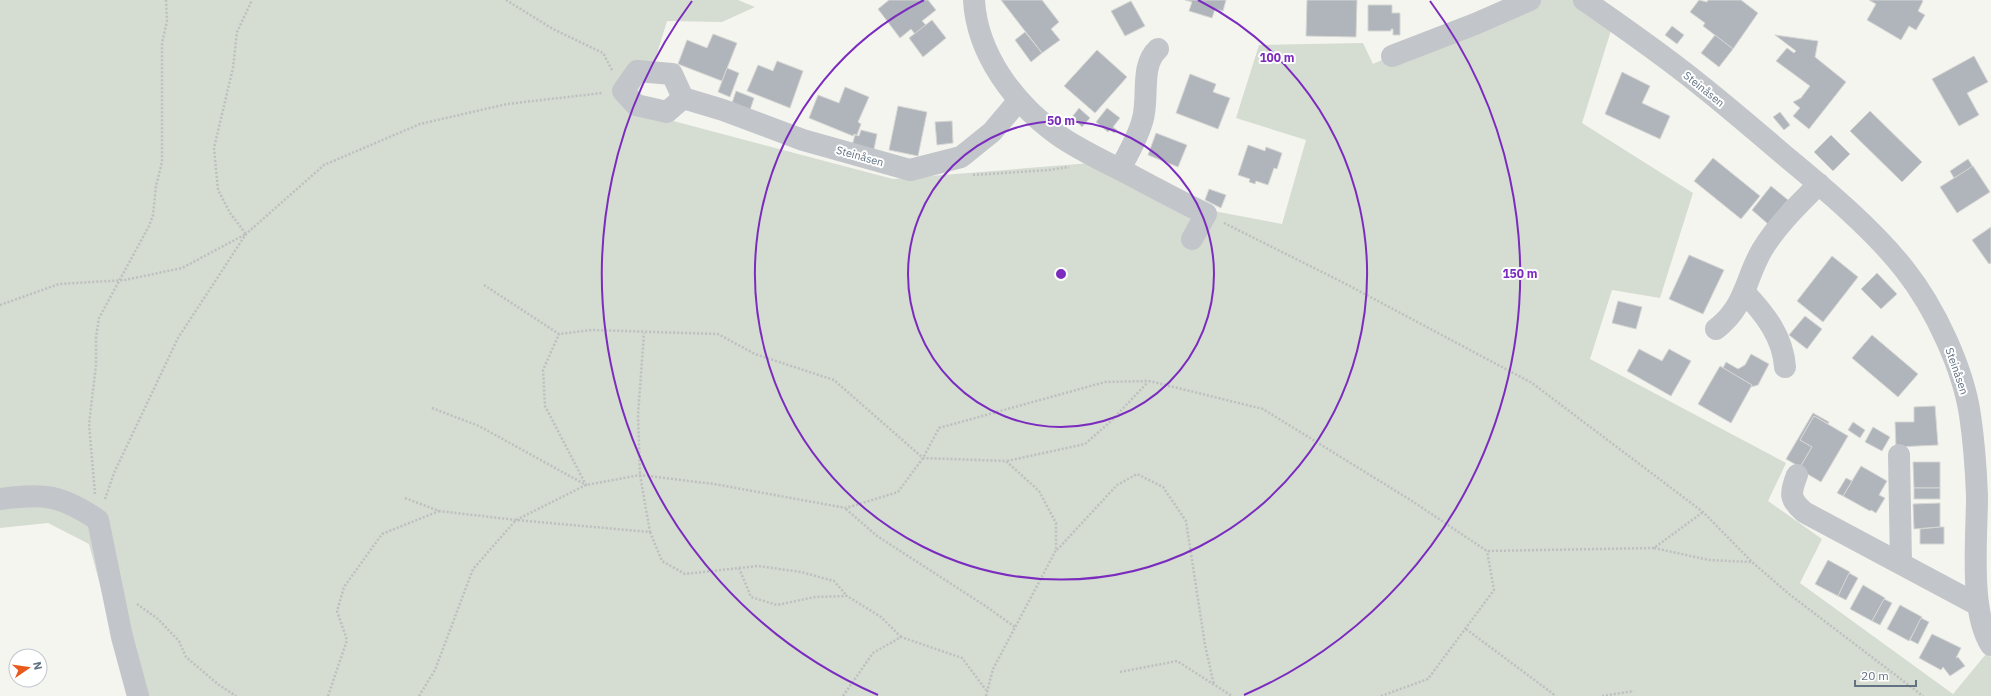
<svg xmlns="http://www.w3.org/2000/svg" width="1991" height="696" viewBox="0 0 1991 696" font-family="'IBM Plex Sans',sans-serif">
<style>
.green{fill:#d5dcd1}
.building{fill:#afb5bb;stroke:#d6d6d3}
.lines{fill:none;stroke-linecap:round;stroke-linejoin:round}
.path{stroke:#bebfc1;stroke-width:2.5;stroke-dasharray:2 2;stroke-linecap:butt}
.minor{stroke:#c2c5c9;stroke-width:22}
.ring{fill:none;stroke:#7b2cbf;stroke-width:2}
.labels{text-anchor:middle;stroke-width:4;stroke-linejoin:round;paint-order:stroke}
.street-label{font-size:11px;fill:#627283;stroke:#fff}
.centre{fill:#7b2cbf;stroke:#fff;stroke-width:2}
.ring-label{font-size:12px;text-anchor:middle;font-weight:bold;fill:#7b2cbf;stroke:#fff;stroke-width:4;stroke-linejoin:round;paint-order:stroke}
</style>
<rect width="100%" height="100%" fill="#f5f5f0"/>
<!-- green -->
<polygon class="green" points="0,0 738,0 755,7 722,22 667,21 656,57 628,109 893,179 1103,162 1192,207 1282,224 1306,140 1236,118 1259,45 1363,43 1373,64 1514,0 1584,0 1614,21 1582,123 1693,193 1660,298 1612,290 1590,359 1786,463 1768,501 1822,539 1800,583 1953,694 1986,654 1991,657 1991,696 130,696 89,544 48,523 0,528"/>
<!-- building -->
<g class="building">
<polygon points="889,0 928,0 936,10 922,21 926,25 915,34 911,29 900,38 878,9"/>
<polygon points="1001,0 1042,0 1059,22 1051,29 1060,40 1042,53"/>
<polygon points="1185,0 1226,0 1223,11 1215,9 1212,18 1189,11 1192,2"/>
<polygon points="1307,0 1357,0 1356,37 1306,36"/>
<polygon points="1699,0 1707,2 1708,0 1741,0 1758,13 1733,49 1703,26 1705,23 1690,12"/>
<polygon points="1869,0 1922,0 1923,1 1918,11 1925,15 1916,30 1909,26 1901,40 1867,20 1876,4"/>
<polygon points="1131,1 1145,26 1125,36 1111,11"/>
<polygon points="1368,5 1392,5 1392,13 1400,13 1400,35 1393,35 1393,29 1391,29 1391,31 1368,31"/>
<polygon points="932,20 946,38 923,57 909,38"/>
<polygon points="1672,26 1684,35 1677,44 1665,35"/>
<polygon points="1025,32 1042,53 1031,62 1015,40"/>
<polygon points="713,34 737,43 722,81 678,64 687,40 707,48"/>
<polygon points="1715,35 1733,49 1719,67 1701,53"/>
<polygon points="1775,35 1818,41 1815,57 1846,82 1809,129 1793,116 1800,108 1793,102 1801,98 1810,86 1776,61 1787,48 1794,53 1796,51"/>
<polygon points="1097,50 1127,77 1095,113 1064,86"/>
<polygon points="1974,56 1988,82 1967,93 1979,115 1959,126 1932,79"/>
<polygon points="777,61 803,71 790,108 747,91 758,65 773,71"/>
<polygon points="727,68 739,73 730,97 718,92"/>
<polygon points="1622,72 1650,86 1642,103 1670,116 1660,139 1605,114"/>
<polygon points="1190,74 1216,84 1213,92 1230,98 1218,129 1176,113"/>
<polygon points="845,87 869,97 858,122 861,124 857,135 854,134 853,136 809,118 818,95 839,103"/>
<polygon points="736,91 754,98 749,113 731,106"/>
<polygon points="898,106 927,112 918,156 889,150"/>
<polygon points="1079,108 1090,118 1082,127 1072,117"/>
<polygon points="1107,108 1120,118 1113,127 1117,130 1114,133 1110,130 1108,132 1096,122"/>
<polygon points="1870,111 1922,162 1902,182 1850,131"/>
<polygon points="1780,112 1790,125 1784,130 1773,117"/>
<polygon points="952,121 953,143 937,145 935,122"/>
<polygon points="861,130 877,134 873,154 851,149 855,135 859,136"/>
<polygon points="1156,133 1187,145 1178,167 1148,155"/>
<polygon points="1831,135 1850,154 1833,171 1814,152"/>
<polygon points="1248,145 1265,151 1266,147 1282,153 1277,169 1274,168 1268,185 1256,181 1255,184 1249,182 1250,179 1238,175"/>
<polygon points="1713,158 1760,196 1741,219 1694,181"/>
<polygon points="1968,159 1973,167 1954,178 1950,171"/>
<polygon points="1973,166 1990,192 1957,213 1940,187"/>
<polygon points="1771,186 1788,200 1768,224 1752,210"/>
<polygon points="1209,189 1226,195 1221,208 1205,200"/>
<polygon points="1991,227 1991,263 1989,264 1972,240"/>
<polygon points="1689,255 1724,270 1703,314 1669,299"/>
<polygon points="1832,256 1858,277 1823,322 1797,301"/>
<polygon points="1877,273 1897,294 1881,309 1861,289"/>
<polygon points="1618,301 1642,307 1636,329 1612,323"/>
<polygon points="1805,316 1822,329 1807,349 1789,335"/>
<polygon points="1872,335 1918,374 1898,397 1852,358"/>
<polygon points="1639,349 1662,361 1669,349 1691,361 1671,396 1627,371"/>
<polygon points="1751,354 1769,364 1758,385 1751,387 1752,385 1723,368 1726,362 1738,369 1745,365"/>
<polygon points="1720,366 1752,385 1731,423 1698,404"/>
<polygon points="1935,406 1938,445 1896,447 1895,422 1914,422 1914,407"/>
<polygon points="1813,413 1829,422 1828,424 1814,416 1800,440 1812,447 1800,467 1786,459"/>
<polygon points="1814,416 1848,436 1821,482 1799,469 1812,447 1800,440"/>
<polygon points="1853,422 1865,430 1860,438 1848,430"/>
<polygon points="1873,427 1890,437 1882,451 1865,442"/>
<polygon points="1913,462 1940,462 1940,488 1914,488"/>
<polygon points="1861,466 1887,481 1879,495 1885,498 1876,513 1871,510 1870,511 1843,496"/>
<polygon points="1846,478 1852,481 1843,496 1837,493"/>
<rect x="1914" y="488" width="26" height="11"/>
<polygon points="1940,503 1940,527 1914,529 1913,504"/>
<polygon points="1940,527 1944,527 1944,544 1920,544 1920,529"/>
<polygon points="1828,560 1850,572 1838,596 1815,584"/>
<polygon points="1849,573 1858,578 1846,600 1838,596"/>
<polygon points="1863,585 1885,598 1872,621 1850,609"/>
<polygon points="1884,599 1892,603 1880,625 1872,621"/>
<polygon points="1900,605 1922,617 1909,641 1887,629"/>
<polygon points="1921,618 1929,622 1918,644 1910,640"/>
<polygon points="1932,634 1961,648 1956,658 1958,657 1965,666 1950,676 1943,667 1941,670 1919,658"/>
</g>
<g class="lines">
<!-- path -->
<g class="path">
<polyline points="506,0 553,29 603,53 612,70"/>
<polyline points="973,175 1049,170 1069,167"/>
<polyline points="1224,223 1344,283 1532,383 1703,512 1752,562 1789,594 1923,696"/>
<polyline points="484,285 559,334 592,330 718,334 755,354 834,380 923,458 1006,461 1039,491 1056,523 1056,550 993,669 986,696"/>
<polyline points="0,305 59,284 125,280 182,268 246,234 230,213 218,190 214,148 233,68 237,32 252,0"/>
<polyline points="432,408 479,426 586,485 545,406 543,370 559,334"/>
<polyline points="1007,461 1085,444 1110,422 1148,382"/>
<polyline points="95,494 89,424 96,365 96,337 99,318 149,226 153,215 156,186 162,162 162,43 167,21 166,0"/>
<polyline points="405,498 439,511 516,520 650,532 640,475 638,415 644,333"/>
<polyline points="105,499 114,473 178,338 246,234 324,165 420,124 507,104 602,93"/>
<polyline points="846,509 877,536 984,605 1015,627"/>
<polyline points="650,532 662,561 685,574 739,568 751,597 777,605 815,597 847,596 881,617 901,637"/>
<polyline points="1654,548 1709,560 1752,562"/>
<polyline points="1057,550 1117,485 1137,474 1163,487 1186,521 1205,645 1214,685"/>
<polyline points="739,568 758,566 801,572 834,581 847,596"/>
<polyline points="137,604 158,619 179,641 186,657 219,685 236,696"/>
<polyline points="1466,629 1556,696"/>
<polyline points="1120,672 1177,661 1232,696"/>
<polyline points="328,696 347,640 337,611 344,587 382,534 439,511"/>
<polyline points="419,696 435,670 473,569 516,520 586,485 640,475 714,484 846,508 898,492 923,458 939,428 1105,382 1149,381 1263,409 1412,501 1487,551 1654,548 1703,512"/>
<polyline points="843,696 873,653 901,637 962,658 986,690"/>
<polyline points="1381,696 1428,679 1494,590 1487,551"/>
<polyline points="1602,696 1634,691"/>
</g>
<!-- minor -->
<g class="minor">
<path d="M974 0C977 55 1015 104 1058 135 1079 150 1104 161 1127 173 1153 187 1179 201 1206 214L1192 239"/>
<path d="M1584 0C1623 27 1662 54 1699 84 1728 107 1756 131 1784 155 1824 188 1874 230 1905 270 1935 308 1963 368 1970 415 1974 442 1976 469 1977 496 1977 537 1969 611 1991 645"/>
<polyline points="1392,56 1475,24 1530,0"/>
<polyline points="683,98 667,112 636,105 623,91 637,71 672,74 683,98 723,110 803,140 910,170 961,157 992,132 1019,100"/>
<path d="M1120 169C1128 154 1137 139 1142 122 1150 99 1139 66 1158 49"/>
<path d="M1745 293C1765 314 1783 337 1785 367"/>
<path d="M1716 329C1746 306 1745 279 1762 250 1777 225 1798 205 1819 184"/>
<polyline points="1899,455 1901,563"/>
<path d="M1797 475C1790 493 1789 499 1804 512L1978 605"/>
<path d="M0 499C44 493 61 495 98 520L122 637 138 696"/>
</g>
</g>
<!-- distance rings -->
<g class="ring">
<circle cx="1061" cy="274" r="153"/>
<path d="M1198 0A306 306 0 1 1 924 0"/>
<path d="M878 695A459 459 0 0 1 692 1M1430 1A459 459 0 0 1 1244 695"/>
</g>
<g class="labels">
<!-- street labels -->
<g class="street-label">
<text transform="translate(1704 89) rotate(39)" y="4">Steinåsen</text>
<text transform="translate(860 156) rotate(16)" y="4">Steinåsen</text>
<text transform="translate(1957 371) rotate(71)" y="4">Steinåsen</text>
</g>
</g>
<circle cx="1061" cy="274" r="6" class="centre"/>
<g class="ring-label">
<text x="1277" y="62">100 m</text>
<text x="1061" y="125">50 m</text>
<text x="1520" y="278">150 m</text>
</g>
<!-- north arrow -->
<g transform="translate(28 668) rotate(77)"><circle r="19" fill="#ffffff" stroke="#c0c7cd"/>
<path d="M0-3L7 15L0 10L-7 15Z" fill="#ea591b"/>
<text y="-6" font-size="11" font-weight="bold" text-anchor="middle" fill="#627283">N</text>
</g>
<!-- scale -->
<path d="M1855 680v6h61v-6" fill="none" stroke="#627283" stroke-width="2"/>
<text x="1861" y="680" font-size="12" fill="#627283" stroke="#ffffff" stroke-width="3" paint-order="stroke">20 m</text>
</svg>
